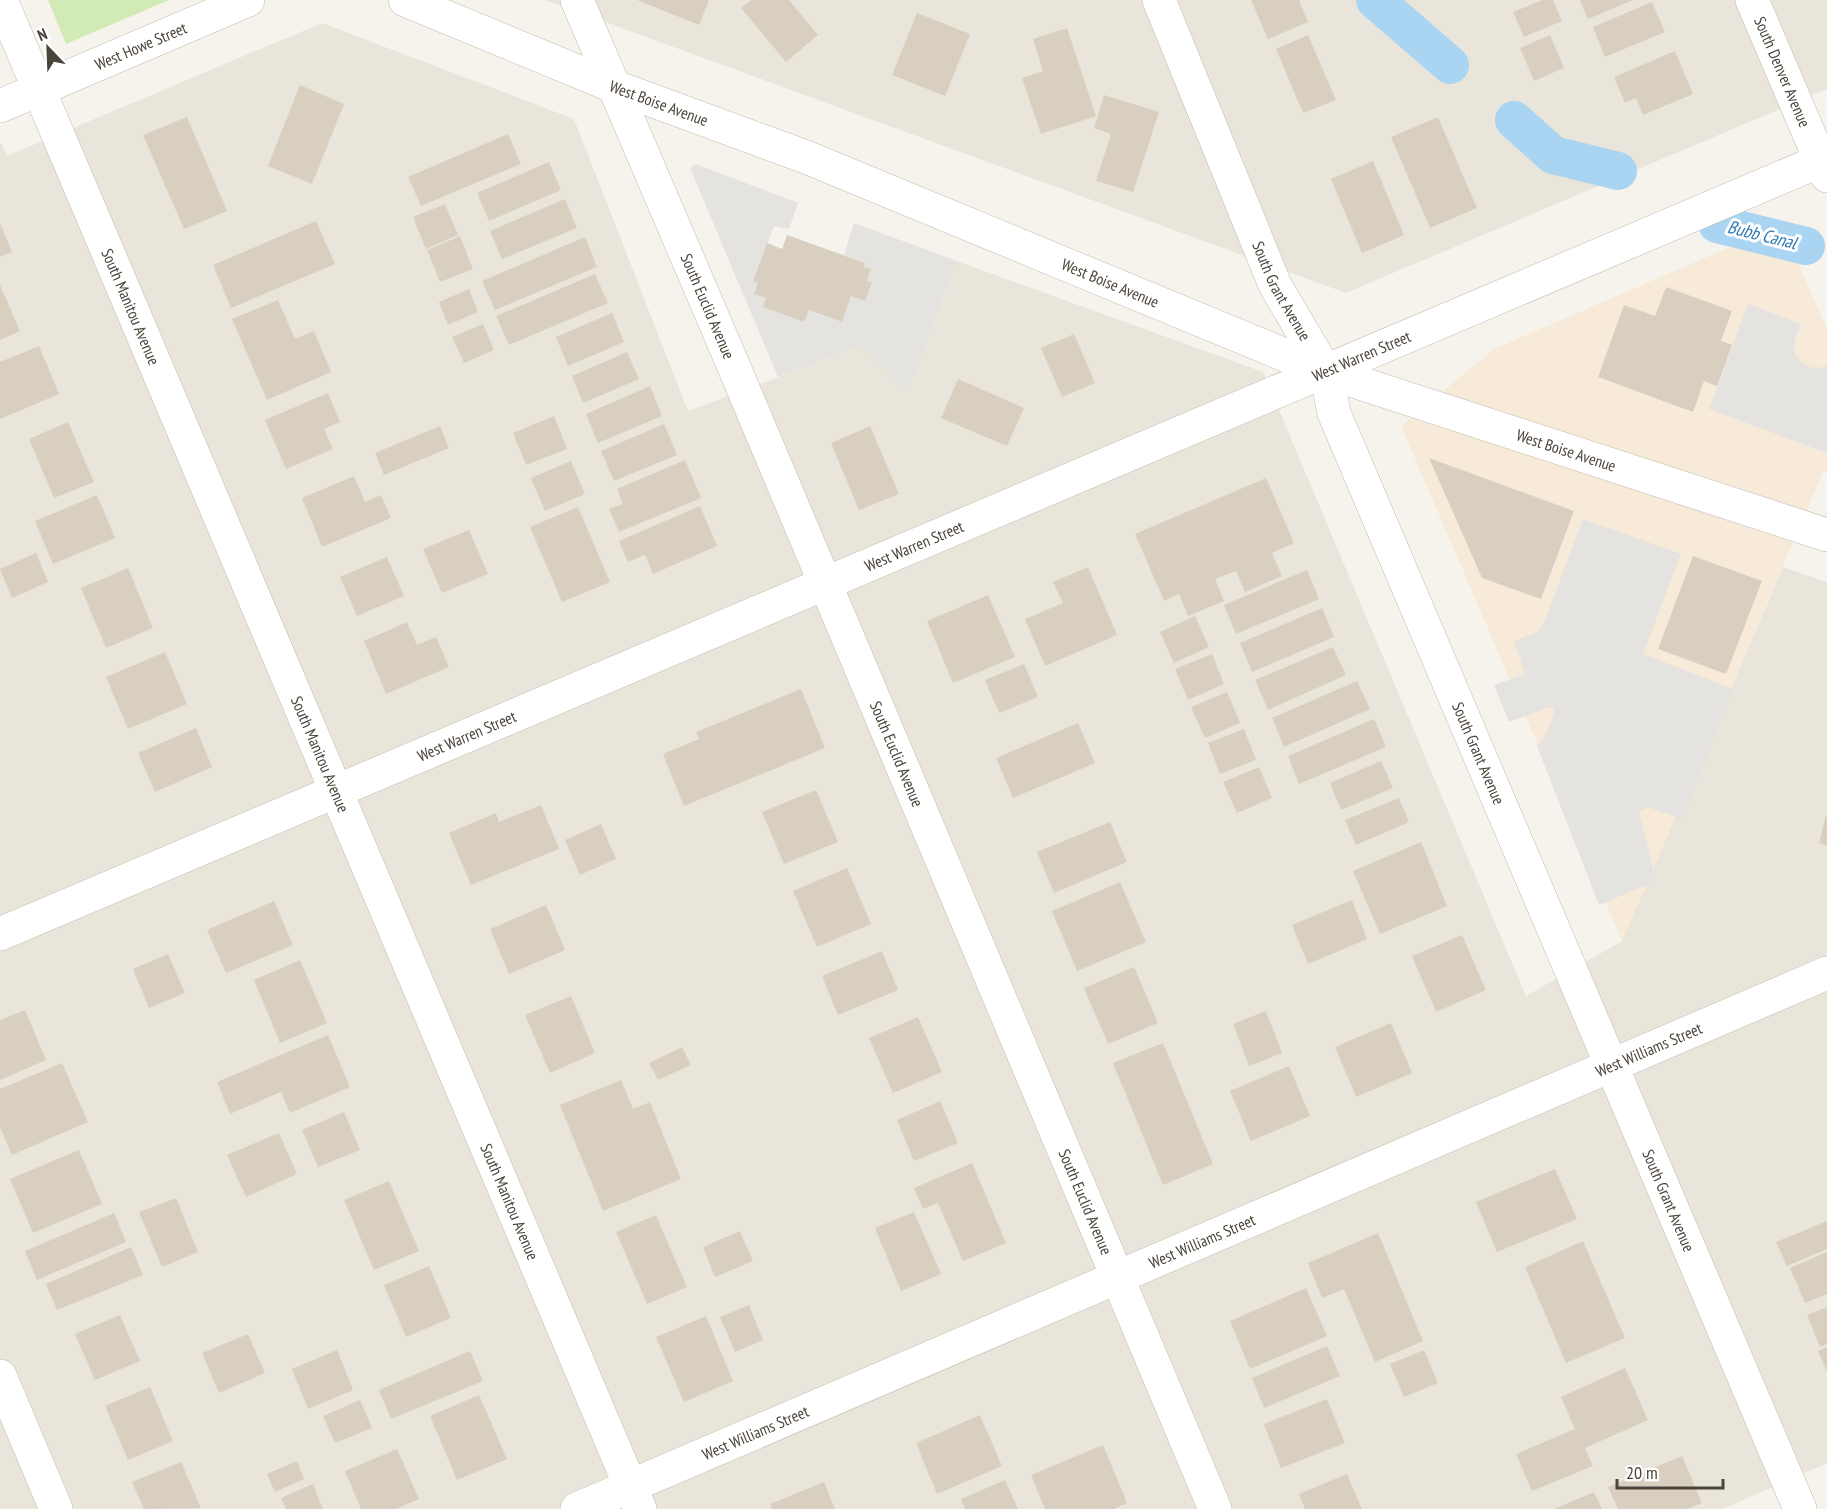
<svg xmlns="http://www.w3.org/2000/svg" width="1827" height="1509" viewBox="0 0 1827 1509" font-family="'PT Sans Narrow',sans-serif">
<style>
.residential{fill:#eae5da}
.commercial{fill:#f7ead8}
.green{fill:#d2eab5}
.parking{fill:#e5e3e0}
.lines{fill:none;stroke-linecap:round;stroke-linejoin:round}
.canal{stroke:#a9d4f2;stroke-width:38}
.building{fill:#d8cfc1}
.minor-casing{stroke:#c2bbae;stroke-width:34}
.tertiary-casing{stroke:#c2bbae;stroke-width:34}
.minor{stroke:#fff;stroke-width:33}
.tertiary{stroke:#fff;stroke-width:33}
.labels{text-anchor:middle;stroke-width:6;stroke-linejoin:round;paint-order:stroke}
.street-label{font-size:16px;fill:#4b4439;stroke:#fff}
.water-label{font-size:18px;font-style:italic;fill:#2e7ab2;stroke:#fff}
</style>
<rect width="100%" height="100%" fill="#f6f3ec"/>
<!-- residential -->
<g class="residential">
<polygon points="545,0 1827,0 1827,89 1346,293"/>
<polygon points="322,23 574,119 688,411 861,346 908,394 957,261 1263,372 1526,996 1622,941 1783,567 1827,582 1827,1463 1723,1509 0,1509 0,141 7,156"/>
</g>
<!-- commercial -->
<polygon class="commercial" points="1781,225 1827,329 1827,473 1823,472 1622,941 1401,426 1494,349"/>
<!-- green -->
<polygon class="green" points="48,0 169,0 66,44"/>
<!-- parking -->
<g class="parking">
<polygon points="696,164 798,203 789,229 774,226 753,280 758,283 766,298 764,307 804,322 809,310 842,322 851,296 865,301 871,282 867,281 871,269 863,267 864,263 844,255 854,223 957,261 908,394 861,346 778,377 690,168"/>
<polygon points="1748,304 1801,324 1795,340 1794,352 1801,361 1809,367 1817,368 1827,366 1827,453 1709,409"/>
<polygon points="1583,519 1681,554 1643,654 1733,689 1683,819 1647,807 1639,812 1656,881 1599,905 1537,746 1542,741 1549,727 1554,713 1553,708 1549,707 1509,722 1494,685 1525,674 1514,641 1539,631 1543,625"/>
</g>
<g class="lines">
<!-- canal -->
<g class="canal">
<polyline points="1375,0 1450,65"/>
<polyline points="1514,120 1553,155 1618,171"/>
<polyline points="1717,224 1806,246"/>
</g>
</g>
<!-- building -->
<g class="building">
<polygon points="637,0 709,0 699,25"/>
<polygon points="751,0 789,0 818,35 786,62 741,8"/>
<polygon points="1251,0 1299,0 1308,22 1268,39"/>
<polygon points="1543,0 1553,0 1562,21 1524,37 1513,12"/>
<polygon points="1580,0 1633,0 1588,19"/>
<polygon points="1652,2 1665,32 1605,57 1593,27"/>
<polygon points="917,13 970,34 945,96 892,75"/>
<polygon points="1067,28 1096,116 1041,134 1022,78 1043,71 1033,39"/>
<polygon points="1308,35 1336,100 1303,113 1276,49"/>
<polygon points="1550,35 1564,68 1534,81 1520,48"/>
<polygon points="1675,51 1693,94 1643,115 1636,98 1625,103 1614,77"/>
<polygon points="300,85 344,104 312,184 268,166"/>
<polygon points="1104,95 1159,112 1133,192 1096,181 1111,134 1094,128"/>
<polygon points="187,117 227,211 184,229 143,135"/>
<polygon points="1438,117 1477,208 1430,228 1391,137"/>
<polygon points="508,134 521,164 421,206 408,177"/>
<polygon points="1373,161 1404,235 1362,253 1331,179"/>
<polygon points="549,162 561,190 489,221 477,193"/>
<polygon points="565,199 577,228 502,259 490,231"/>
<polygon points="445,204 458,235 426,249 413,217"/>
<polygon points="316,221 335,264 231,308 213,265"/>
<polygon points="0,223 12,252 0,257"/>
<polygon points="787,235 865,263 863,267 871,269 867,281 872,282 865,301 851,296 842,322 809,310 804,322 763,307 766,298 754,294 758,283 753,281 767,243 782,249"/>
<polygon points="460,236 473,269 440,282 427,250"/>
<polygon points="585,237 597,267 495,310 482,281"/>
<polygon points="595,274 608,303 509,345 496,316"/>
<polygon points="0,285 20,331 0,340"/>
<polygon points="1666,287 1732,311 1721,341 1732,345 1717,386 1704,381 1693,412 1598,377 1624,305 1655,316"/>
<polygon points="469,289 478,312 448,325 439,302"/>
<polygon points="278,300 295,339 314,331 331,372 267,400 232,319"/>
<polygon points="612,313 624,342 568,366 556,337"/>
<polygon points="483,324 494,350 464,363 452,337"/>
<polygon points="1074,334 1095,383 1062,397 1041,348"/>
<polygon points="39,346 59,394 0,419 0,362"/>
<polygon points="627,352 639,379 583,403 572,376"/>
<polygon points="958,379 1024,408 1007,446 941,418"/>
<polygon points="650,386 662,416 598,443 586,414"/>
<polygon points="328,393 340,422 324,429 333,449 286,469 265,420"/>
<polygon points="554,416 567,449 526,465 513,433"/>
<polygon points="68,422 94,482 54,498 29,439"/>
<polygon points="664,424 677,455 614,481 601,451"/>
<polygon points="440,426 449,448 384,475 375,453"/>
<polygon points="870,426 899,494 859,510 831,443"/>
<polygon points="1429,458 1574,511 1541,599 1482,578"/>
<polygon points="685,460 701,498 619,532 609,509 623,504 617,489"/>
<polygon points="571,461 585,494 545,511 531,478"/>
<polygon points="354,476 365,502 381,495 391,518 322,547 302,498"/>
<polygon points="1266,478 1294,543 1272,553 1282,576 1245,592 1236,571 1215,579 1224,601 1188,616 1179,594 1164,601 1135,534"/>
<polygon points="97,495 115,538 53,564 35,521"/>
<polygon points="700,506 717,546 653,574 645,555 628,562 619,541"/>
<polygon points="578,507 610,582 562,602 530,527"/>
<polygon points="469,530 488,574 442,593 423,549"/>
<polygon points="36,553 48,582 12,598 0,569"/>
<polygon points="1693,556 1762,581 1726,674 1658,649"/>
<polygon points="387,557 404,596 357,616 340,577"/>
<polygon points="1088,567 1117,635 1045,666 1025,619 1063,603 1053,582"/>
<polygon points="128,568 153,628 106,648 81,588"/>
<polygon points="1307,570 1319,599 1236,634 1224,605"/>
<polygon points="988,595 1015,657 953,683 927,621"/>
<polygon points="1322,608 1334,637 1252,672 1240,643"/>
<polygon points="1195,616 1209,647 1174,663 1160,632"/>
<polygon points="407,622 417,645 436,637 449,667 386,694 364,641"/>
<polygon points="1333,647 1346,675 1268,710 1255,680"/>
<polygon points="165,652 187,704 128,729 106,677"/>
<polygon points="1212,654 1224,684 1188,700 1175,669"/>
<polygon points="1024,664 1038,697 999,713 985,680"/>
<polygon points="1357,681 1370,709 1284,747 1272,718"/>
<polygon points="801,689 825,748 684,806 663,754 699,739 696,732"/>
<polygon points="1227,692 1240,723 1205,738 1191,707"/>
<polygon points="1374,719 1386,747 1299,784 1288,756"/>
<polygon points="1078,723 1095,763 1013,798 996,758"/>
<polygon points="196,728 212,767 155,792 138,753"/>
<polygon points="1244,729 1256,760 1220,774 1208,743"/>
<polygon points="1381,761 1393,788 1341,810 1330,783"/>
<polygon points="1259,767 1272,798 1237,813 1223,782"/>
<polygon points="816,790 838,842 784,864 762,812"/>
<polygon points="1399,798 1409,822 1356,845 1345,820"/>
<polygon points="541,805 559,849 471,885 449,833 496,813 499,822"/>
<polygon points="1826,815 1827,815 1827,846 1819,843"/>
<polygon points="1110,822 1127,862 1054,893 1037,852"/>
<polygon points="601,824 616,859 580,875 565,840"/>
<polygon points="1421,842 1447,906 1380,934 1353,871"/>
<polygon points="847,868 871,924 817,947 793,891"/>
<polygon points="1120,882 1146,942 1077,971 1052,911"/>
<polygon points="1352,900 1367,939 1308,964 1292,925"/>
<polygon points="274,901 293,945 226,973 207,930"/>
<polygon points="546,905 565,950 509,974 490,929"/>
<polygon points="1462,935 1486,990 1436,1012 1412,956"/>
<polygon points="882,951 898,990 838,1015 822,976"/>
<polygon points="168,954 185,993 149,1008 133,969"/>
<polygon points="300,960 327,1023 280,1043 254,980"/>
<polygon points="1134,967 1158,1023 1108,1044 1084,988"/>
<polygon points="571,996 595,1053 550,1073 525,1015"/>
<polygon points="25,1010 46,1060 0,1080 0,1020"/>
<polygon points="1266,1011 1282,1053 1249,1066 1233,1024"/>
<polygon points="918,1017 942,1072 893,1093 869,1038"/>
<polygon points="1391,1023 1412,1073 1356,1097 1335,1047"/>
<polygon points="328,1035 350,1087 290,1113 281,1092 230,1114 217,1082"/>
<polygon points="1163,1043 1213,1164 1163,1185 1113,1063"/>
<polygon points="682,1047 691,1065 658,1080 649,1063"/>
<polygon points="62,1063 88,1122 12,1155 0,1127 0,1089"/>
<polygon points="1289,1066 1310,1116 1251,1141 1230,1091"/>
<polygon points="621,1080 633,1109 650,1102 681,1179 603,1211 560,1105"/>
<polygon points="940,1101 958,1143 914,1161 897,1120"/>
<polygon points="344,1112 360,1150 318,1167 302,1130"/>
<polygon points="279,1133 297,1174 246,1197 227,1155"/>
<polygon points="79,1150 102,1204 33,1233 10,1179"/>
<polygon points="972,1163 1006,1243 963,1261 938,1203 923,1209 914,1188"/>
<polygon points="1555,1169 1577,1219 1497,1252 1476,1202"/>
<polygon points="389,1181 419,1251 374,1270 344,1200"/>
<polygon points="176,1198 198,1252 162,1267 139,1212"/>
<polygon points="914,1212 941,1274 901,1291 875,1228"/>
<polygon points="114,1213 126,1242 37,1280 25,1251"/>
<polygon points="656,1215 687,1287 647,1304 616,1232"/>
<polygon points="1827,1221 1827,1249 1787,1266 1776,1242"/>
<polygon points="740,1231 753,1261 715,1277 703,1247"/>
<polygon points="1378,1233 1423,1341 1375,1362 1344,1289 1322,1298 1308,1263"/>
<polygon points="1583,1241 1625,1338 1566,1363 1525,1267"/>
<polygon points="131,1247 143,1275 57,1310 46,1284"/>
<polygon points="1827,1252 1827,1294 1805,1303 1790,1268"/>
<polygon points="429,1266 451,1318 406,1337 384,1285"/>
<polygon points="1306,1288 1327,1336 1250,1369 1230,1321"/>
<polygon points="749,1305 763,1340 735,1352 720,1317"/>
<polygon points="1827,1307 1827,1344 1820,1347 1807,1315"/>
<polygon points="120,1315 140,1361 95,1380 75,1334"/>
<polygon points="706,1316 733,1381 684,1402 656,1337"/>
<polygon points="248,1334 265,1373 219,1393 202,1353"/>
<polygon points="1327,1346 1340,1376 1264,1408 1252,1378"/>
<polygon points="1827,1347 1827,1372 1818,1351"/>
<polygon points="337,1350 353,1390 308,1409 292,1369"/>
<polygon points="1424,1350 1438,1383 1404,1397 1390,1364"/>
<polygon points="470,1351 483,1381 391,1419 379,1390"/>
<polygon points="1625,1368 1648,1420 1585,1448 1593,1466 1532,1491 1516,1454 1575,1429 1561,1397"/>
<polygon points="150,1387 173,1441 128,1460 105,1406"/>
<polygon points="479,1395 507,1459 457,1480 430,1416"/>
<polygon points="1327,1399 1345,1443 1281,1468 1264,1424"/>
<polygon points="360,1400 372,1428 335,1443 323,1416"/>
<polygon points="980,1415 1002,1466 937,1494 916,1443"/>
<polygon points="1103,1445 1127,1503 1114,1509 1045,1509 1031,1475"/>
<polygon points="397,1449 419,1499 396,1509 361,1509 345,1471"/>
<polygon points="1682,1456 1702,1503 1687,1509 1618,1509 1608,1487"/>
<polygon points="297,1461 304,1479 275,1492 267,1474"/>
<polygon points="181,1462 201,1508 144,1509 132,1482"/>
<polygon points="1347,1474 1362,1509 1305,1509 1299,1494"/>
<polygon points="1005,1480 1018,1509 965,1509 961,1499"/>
<polygon points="824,1482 835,1509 772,1509 770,1504"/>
<polygon points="313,1484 323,1509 286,1509 281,1498"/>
<polygon points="1594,1492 1602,1509 1554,1509"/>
</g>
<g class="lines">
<defs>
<g id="minor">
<path id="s1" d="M1 0 640 1509"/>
<path id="s2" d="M577 0 734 367 1215 1509"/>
<path id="s3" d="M1159 0 1275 285 1326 372 1334 413 1800 1509"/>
<path id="s4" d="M1752 0 1827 176"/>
<path id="s5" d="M0 106 248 0"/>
<path id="s6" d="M0 934 1827 158"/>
<polyline points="0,1376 56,1509"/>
<path id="s7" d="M577 1509 1827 973"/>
</g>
<g id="tertiary">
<path id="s8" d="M405 0 613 86 806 157 1326 372 1827 535"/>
</g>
</defs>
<!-- minor casing -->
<use href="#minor" class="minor-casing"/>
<!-- tertiary casing -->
<use href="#tertiary" class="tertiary-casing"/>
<!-- minor -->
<use href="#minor" class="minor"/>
<!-- tertiary -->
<use href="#tertiary" class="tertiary"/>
</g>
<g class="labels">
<!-- street labels -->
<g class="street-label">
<text dy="6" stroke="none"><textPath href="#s5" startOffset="153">West Howe Street</textPath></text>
<text dy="6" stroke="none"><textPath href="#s4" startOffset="78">South Denver Avenue</textPath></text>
<text dy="6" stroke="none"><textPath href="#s8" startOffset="274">West Boise Avenue</textPath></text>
<text dy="6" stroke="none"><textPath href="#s8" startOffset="760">West Boise Avenue</textPath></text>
<text dy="6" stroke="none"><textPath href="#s3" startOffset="316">South Grant Avenue</textPath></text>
<text dy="6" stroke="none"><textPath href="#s2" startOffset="333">South Euclid Avenue</textPath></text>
<text dy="6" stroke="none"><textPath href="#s1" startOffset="333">South Manitou Avenue</textPath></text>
<text dy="6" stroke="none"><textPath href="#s6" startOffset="1479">West Warren Street</textPath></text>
<text dy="6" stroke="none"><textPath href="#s8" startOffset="1246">West Boise Avenue</textPath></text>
<text dy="6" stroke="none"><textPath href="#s6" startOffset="993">West Warren Street</textPath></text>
<text dy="6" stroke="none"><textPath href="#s6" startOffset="507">West Warren Street</textPath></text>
<text dy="6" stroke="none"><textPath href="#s1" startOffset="819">South Manitou Avenue</textPath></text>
<text dy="6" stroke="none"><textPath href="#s2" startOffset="819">South Euclid Avenue</textPath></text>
<text dy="6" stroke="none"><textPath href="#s3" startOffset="820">South Grant Avenue</textPath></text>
<text dy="6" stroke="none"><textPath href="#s7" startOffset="1166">West Williams Street</textPath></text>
<text dy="6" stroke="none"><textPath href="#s3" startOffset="1306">South Grant Avenue</textPath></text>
<text dy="6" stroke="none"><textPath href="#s1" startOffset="1305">South Manitou Avenue</textPath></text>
<text dy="6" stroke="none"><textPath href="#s2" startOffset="1305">South Euclid Avenue</textPath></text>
<text dy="6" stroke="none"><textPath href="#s7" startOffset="680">West Williams Street</textPath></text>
<text dy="6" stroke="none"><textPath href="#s7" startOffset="194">West Williams Street</textPath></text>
</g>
<!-- water labels -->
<g class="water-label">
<text transform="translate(1762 235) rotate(14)" y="6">Bubb Canal</text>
</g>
</g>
<!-- north arrow -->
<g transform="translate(48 48) rotate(337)" stroke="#ffffff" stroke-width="4.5" paint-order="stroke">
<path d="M0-4.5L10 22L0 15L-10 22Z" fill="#4b4439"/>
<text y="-9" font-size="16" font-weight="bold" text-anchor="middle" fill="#4b4439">N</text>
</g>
<!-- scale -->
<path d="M1617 1479v9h106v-9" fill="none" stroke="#4b4439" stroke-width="3"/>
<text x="1626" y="1479" font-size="18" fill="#4b4439" stroke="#ffffff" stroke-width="4.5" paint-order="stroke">20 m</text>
</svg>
